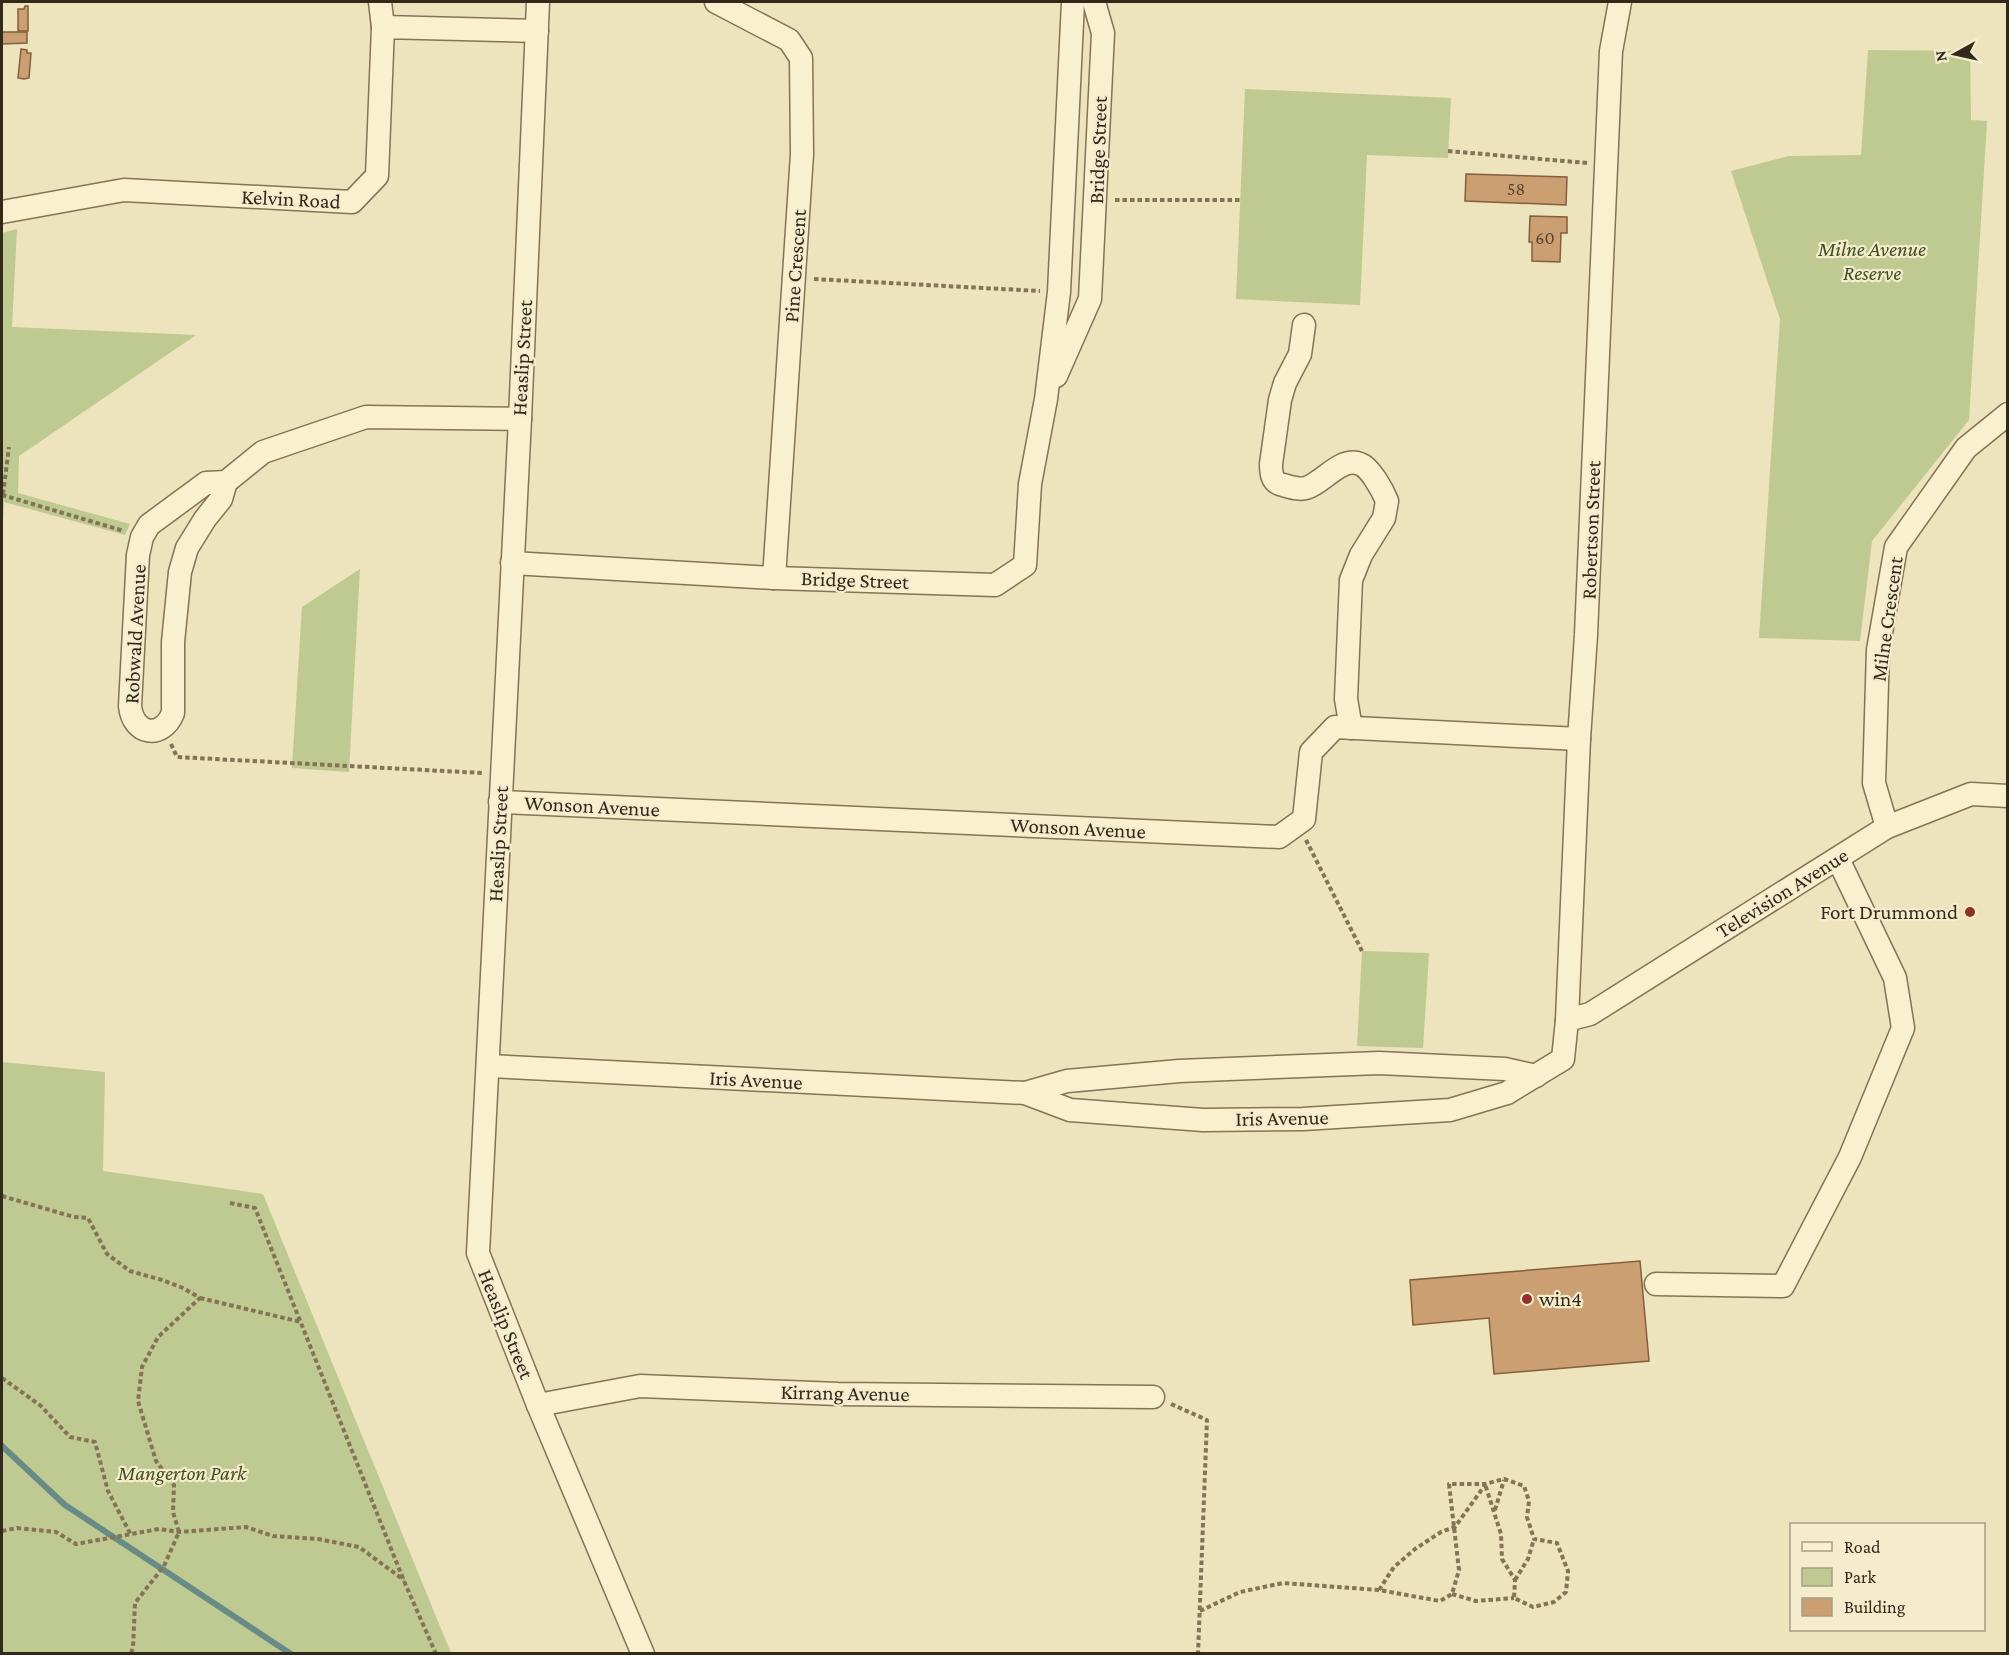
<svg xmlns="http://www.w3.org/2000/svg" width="2009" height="1655" viewBox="0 0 2009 1655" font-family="'Crimson Pro',serif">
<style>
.green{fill:#beca91}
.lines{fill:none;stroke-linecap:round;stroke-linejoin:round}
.stream{stroke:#688b86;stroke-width:6}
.building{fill:#cb9f72;stroke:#835f3c;stroke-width:1.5}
.minor-casing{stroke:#847356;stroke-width:25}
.path{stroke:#847356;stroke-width:4;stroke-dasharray:4.5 3;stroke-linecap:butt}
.minor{stroke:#f8f0cf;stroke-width:22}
.poi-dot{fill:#923027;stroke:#f4eccc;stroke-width:2}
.labels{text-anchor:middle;stroke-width:4.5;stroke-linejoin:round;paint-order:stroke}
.number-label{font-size:18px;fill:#594631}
.street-label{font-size:21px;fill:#33291b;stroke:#f4eccc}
.park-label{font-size:21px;font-style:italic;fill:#405022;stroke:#f4eccc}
.poi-label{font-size:21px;fill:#33291b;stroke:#f4eccc;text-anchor:end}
</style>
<rect width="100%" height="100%" fill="#ede3bc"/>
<!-- green -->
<g class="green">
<polygon points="1868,50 1970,51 1971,120 1987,121 1969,420 1872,541 1860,641 1759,638 1780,319 1731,171 1789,156 1861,155"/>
<polygon points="1245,89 1451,98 1448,158 1367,155 1360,305 1236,299"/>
<polygon points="17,229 12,327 196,335 19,456 18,493 130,524 125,535 4,502 3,523 2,523 2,233"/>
<polygon points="360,569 349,772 292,768 302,607"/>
<polygon points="1362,951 1429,953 1423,1048 1357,1046"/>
<polygon points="2,1062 105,1072 103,1171 263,1194 451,1653 2,1653"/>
</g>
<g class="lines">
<!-- stream -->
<polyline class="stream" points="2,1446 65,1505 291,1654"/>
</g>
<!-- building -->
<g class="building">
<polygon points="25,6 28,6 28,31 18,31 18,9 24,9"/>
<polygon points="2,32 27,32 27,43 2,44"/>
<polygon points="21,49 27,50 27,53 31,53 29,78 24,79 18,78"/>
<polygon points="1466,174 1567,177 1566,205 1465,201"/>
<polygon points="1530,216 1567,217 1567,233 1561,233 1560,262 1532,261 1532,242 1529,242"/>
<polygon points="1640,1261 1649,1361 1494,1374 1489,1318 1413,1325 1410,1280"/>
</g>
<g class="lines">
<defs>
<g id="minor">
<polyline points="380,2 383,27"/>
<polyline points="538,2 520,419 478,1253 538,1405 643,1654"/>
<polyline points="716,2 789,40 801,58 802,154 774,578"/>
<polyline points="2,212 124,190 352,202 377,176 383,27 537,31"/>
<path d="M1304 325 1300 354 1285 383 1280 400 1271 464C1271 474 1272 483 1283 485 1291 487 1299 490 1306 488 1323 483 1341 456 1360 464 1370 467 1383 491 1387 501L1384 518 1361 555 1351 580 1346 699 1351 728"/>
<polyline points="1056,376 1090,299 1103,33 1094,2"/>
<path d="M226 482 206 483 149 525 142 537 138 555 130 706C133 735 162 740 173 713V642L180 572 187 548 205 519 221 499 226 482 263 452 366 417 520 419"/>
<polyline points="512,563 774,578 995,585 1025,565 1030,484 1046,399 1059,292 1073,2"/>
<polyline points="500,802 1279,837 1304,819 1311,752 1335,727 1579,739"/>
<polyline points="1887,827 1874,783 1878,650 1896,547 1966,448 2008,414"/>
<polyline points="1567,1020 1590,1014 1887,827 1971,794 2008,796"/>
<polyline points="488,1066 1025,1093 1070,1110 1203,1120 1303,1119 1450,1110 1507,1093 1563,1059 1567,1020 1579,739 1586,635 1611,51 1620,2"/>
<polyline points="1025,1093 1067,1081 1179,1071 1379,1063 1505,1069 1536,1076"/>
<polyline points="1656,1284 1783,1286 1850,1157 1903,1028 1895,978 1838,859"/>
<polyline points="538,1405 640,1386 838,1394 1153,1397"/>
</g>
</defs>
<!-- minor casing -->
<use href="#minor" class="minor-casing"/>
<!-- path -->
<g class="path">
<polyline points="1448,151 1587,163"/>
<polyline points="1115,200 1240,200"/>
<polyline points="814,279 1040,291"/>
<polyline points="3,494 9,447"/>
<polyline points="2,495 124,531"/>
<polyline points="171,744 177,757 482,773"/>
<polyline points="1306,840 1362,951"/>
<polyline points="2,1196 74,1217 88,1218 107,1254 130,1271 162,1280 183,1288 200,1298 158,1337 142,1367 138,1401 156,1461 174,1485 173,1512 179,1532 164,1566 135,1603 133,1647 131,1654"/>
<polyline points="230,1203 255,1208 404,1581 436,1654"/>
<polyline points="200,1298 301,1322"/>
<polyline points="2,1378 41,1406 70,1437 95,1442 108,1491 131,1535"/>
<polyline points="1171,1404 1207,1420 1198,1654"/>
<polyline points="1495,1510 1504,1480"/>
<polyline points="2,1531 17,1528 56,1532 76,1544 159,1529 179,1532 246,1527 273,1536 318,1539 359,1547 404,1580"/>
<polyline points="1515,1580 1528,1559 1534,1539"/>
<polyline points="1379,1590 1394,1567 1415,1549 1441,1532 1455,1527 1485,1485"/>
<polyline points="1452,1594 1476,1601 1514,1598"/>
<polyline points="1200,1611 1240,1592 1283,1583 1379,1590 1440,1601 1452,1594 1459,1570 1449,1484 1485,1484 1504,1479 1524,1486 1529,1501 1527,1517 1534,1539 1557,1543 1568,1571 1566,1592 1554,1602 1533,1607 1514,1598 1515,1580 1502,1559 1501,1534 1485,1484"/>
</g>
<!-- minor -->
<use href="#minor" class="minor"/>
</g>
<!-- markers -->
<g class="poi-dot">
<circle cx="1970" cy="912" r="6"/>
<circle cx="1527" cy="1299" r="6"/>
</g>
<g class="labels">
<!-- number labels -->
<g class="number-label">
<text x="1516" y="195">58</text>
<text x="1545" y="244">60</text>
</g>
<!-- street labels -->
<g class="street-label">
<text transform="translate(1098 150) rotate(-88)" y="7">Bridge Street</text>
<text transform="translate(291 199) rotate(3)" y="7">Kelvin Road</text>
<text transform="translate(795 266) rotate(-86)" y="7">Pine Crescent</text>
<text transform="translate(522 358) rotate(-87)" y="7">Heaslip Street</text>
<text transform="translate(1591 530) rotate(-88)" y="7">Robertson Street</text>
<text transform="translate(855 580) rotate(2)" y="7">Bridge Street</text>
<text transform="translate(1887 619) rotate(-82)" y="7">Milne Crescent</text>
<text transform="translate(135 634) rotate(-87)" y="7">Robwald Avenue</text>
<text transform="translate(592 806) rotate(3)" y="7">Wonson Avenue</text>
<text transform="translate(1078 828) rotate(3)" y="7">Wonson Avenue</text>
<text transform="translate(498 844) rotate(-87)" y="7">Heaslip Street</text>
<text transform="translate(1782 893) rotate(-32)" y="7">Television Avenue</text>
<text transform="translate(756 1080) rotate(3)" y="7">Iris Avenue</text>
<text transform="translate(1282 1118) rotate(-1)" y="7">Iris Avenue</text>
<text transform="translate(506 1324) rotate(68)" y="7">Heaslip Street</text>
<text transform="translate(845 1393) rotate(1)" y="7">Kirrang Avenue</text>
</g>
<!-- park labels -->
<g class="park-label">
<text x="1872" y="256">Milne Avenue<tspan x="1872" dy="24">Reserve</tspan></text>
<text x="182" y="1480">Mangerton Park</text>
</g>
<!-- poi labels -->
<g class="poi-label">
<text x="1958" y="919">Fort Drummond</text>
<text x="1539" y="1306" text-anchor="start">win4</text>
</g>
</g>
<!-- border -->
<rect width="2009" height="1655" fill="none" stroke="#33291b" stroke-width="6"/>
<!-- legend -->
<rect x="1790" y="1523" width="195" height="108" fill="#f4eccc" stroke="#a79e85" stroke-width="1.5"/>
<rect x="1802" y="1542" width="30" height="9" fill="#f8f0cf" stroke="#a79e85" stroke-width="1.5"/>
<text x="1844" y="1553" font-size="18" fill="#33291b">Road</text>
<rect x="1802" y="1568" width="30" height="18" fill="#beca91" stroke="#a79e85" stroke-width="1.5"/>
<text x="1844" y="1583" font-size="18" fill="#33291b">Park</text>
<rect x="1802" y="1598" width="30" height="18" fill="#cb9f72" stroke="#a79e85" stroke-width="1.5"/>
<text x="1844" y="1613" font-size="18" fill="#33291b">Building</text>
<!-- north arrow -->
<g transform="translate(1955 54) rotate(262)" stroke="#f4eccc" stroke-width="4.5" paint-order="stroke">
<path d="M0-4.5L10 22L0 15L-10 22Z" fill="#33291b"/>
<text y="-9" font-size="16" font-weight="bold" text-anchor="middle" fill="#33291b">N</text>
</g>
</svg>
